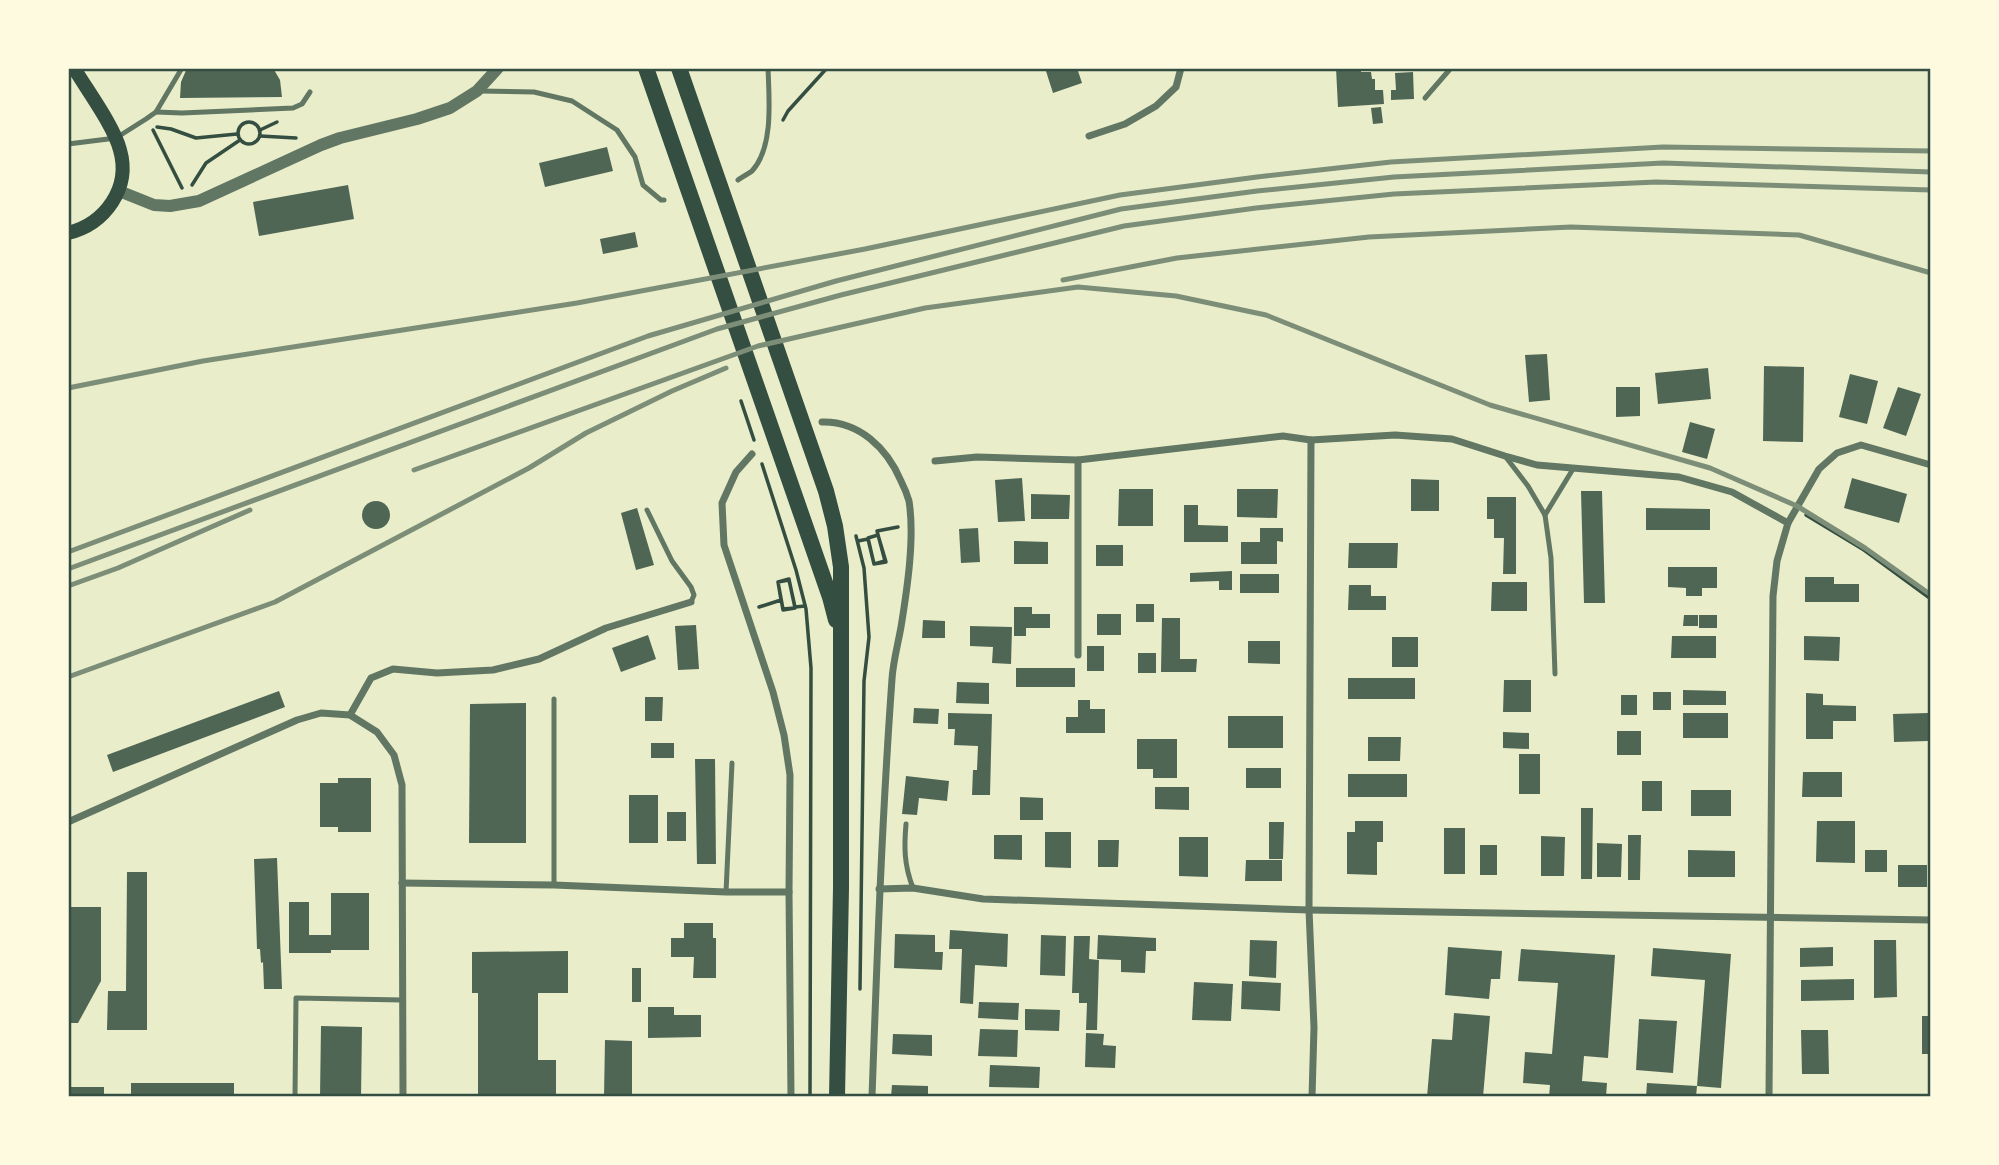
<svg xmlns="http://www.w3.org/2000/svg" width="1999" height="1165" viewBox="0 0 1999 1165" font-family="'Alegreya Sans',sans-serif">
<style>
.building{fill:#4f6655}
.lines{fill:none;stroke-linecap:round;stroke-linejoin:round}
.path{stroke:#344e41;stroke-width:3.5}
.service{stroke:#617663;stroke-width:5}
.minor{stroke:#617663;stroke-width:7}
.tertiary{stroke:#617663;stroke-width:12}
.secondary{stroke:#344e41;stroke-width:14}
.primary{stroke:#344e41;stroke-width:16}
.rail{stroke:#7c8e77;stroke-width:5}
.neatline{fill:none;stroke:#344e41;stroke-width:2.5}
</style>
<rect width="100%" height="100%" fill="#e9edc9"/>
<!-- building -->
<g class="building">
<polygon points="187,68 273,68 280,80 282,97 180,98 181,82"/>
<polygon points="1045,68 1077,68 1082,83 1053,93"/>
<polygon points="1336,68 1361,68 1361,72 1371,72 1372,79 1375,79 1375,90 1383,90 1384,104 1338,107"/>
<polygon points="1413,72 1414,99 1391,100 1391,90 1396,90 1395,73"/>
<polygon points="1381,107 1383,123 1373,124 1371,108"/>
<polygon points="607,147 613,171 545,187 539,163"/>
<polygon points="348,185 354,219 259,236 253,202"/>
<polygon points="635,232 638,247 603,254 600,239"/>
<polygon points="1547,354 1550,400 1529,402 1525,355"/>
<polygon points="1764,366 1804,367 1803,442 1763,441"/>
<polygon points="1708,368 1711,399 1658,404 1655,373"/>
<polygon points="1850,374 1878,381 1867,424 1839,417"/>
<polygon points="1616,387 1640,387 1640,416 1616,417"/>
<polygon points="1898,387 1921,394 1906,436 1883,428"/>
<polygon points="1690,422 1715,429 1707,459 1682,452"/>
<polygon points="1022,478 1025,521 998,522 995,480"/>
<polygon points="1852,478 1907,494 1899,523 1844,508"/>
<polygon points="1411,479 1439,480 1439,511 1411,511"/>
<polygon points="1119,489 1153,489 1153,526 1118,526"/>
<polygon points="1237,489 1278,489 1277,518 1237,517"/>
<polygon points="1581,491 1602,491 1605,603 1584,603"/>
<polygon points="1031,494 1070,495 1069,519 1031,519"/>
<polygon points="1487,497 1516,497 1516,574 1503,574 1504,538 1494,538 1494,519 1487,519"/>
<circle cx="376" cy="515" r="14"/>
<polygon points="1184,505 1198,505 1198,525 1228,526 1228,542 1184,542"/>
<polygon points="637,508 654,565 636,570 621,513"/>
<polygon points="1646,508 1710,509 1710,530 1646,530"/>
<polygon points="978,528 980,562 961,563 959,529"/>
<polygon points="1260,528 1283,528 1283,542 1277,541 1277,564 1241,564 1241,542 1260,542"/>
<polygon points="1014,541 1048,542 1048,564 1014,564"/>
<polygon points="1349,543 1398,543 1397,568 1348,568"/>
<rect x="1096" y="545" width="27" height="21"/>
<polygon points="1668,567 1717,567 1717,588 1702,588 1702,596 1686,596 1686,588 1668,587"/>
<polygon points="1232,571 1232,590 1219,590 1219,581 1190,582 1190,573"/>
<rect x="1240" y="574" width="39" height="19"/>
<polygon points="1805,577 1834,577 1834,584 1859,584 1859,602 1805,602"/>
<polygon points="1492,582 1527,582 1527,611 1491,611"/>
<polygon points="1349,585 1371,585 1371,596 1386,596 1386,610 1348,610"/>
<rect x="1136" y="604" width="18" height="18"/>
<polygon points="1014,607 1032,607 1032,614 1050,614 1050,628 1026,628 1026,636 1014,636"/>
<rect x="1097" y="614" width="24" height="21"/>
<polygon points="1684,615 1698,615 1698,626 1683,626"/>
<rect x="1699" y="615" width="18" height="13"/>
<polygon points="1162,618 1180,618 1180,659 1197,659 1196,672 1161,672"/>
<polygon points="923,620 945,621 945,638 922,638"/>
<polygon points="696,625 699,669 678,670 675,626"/>
<polygon points="970,626 1012,627 1011,664 992,663 993,647 970,646"/>
<polygon points="648,635 656,659 621,672 612,648"/>
<polygon points="1672,636 1716,636 1716,658 1671,658"/>
<polygon points="1804,636 1840,637 1839,661 1804,660"/>
<rect x="1392" y="637" width="26" height="30"/>
<polygon points="1248,641 1280,641 1280,664 1248,663"/>
<rect x="1087" y="646" width="17" height="25"/>
<rect x="1138" y="653" width="18" height="20"/>
<rect x="1016" y="668" width="59" height="19"/>
<rect x="1348" y="678" width="67" height="21"/>
<polygon points="1504,680 1531,680 1531,712 1503,712"/>
<polygon points="957,682 989,683 989,704 956,703"/>
<polygon points="1683,690 1726,691 1726,705 1683,705"/>
<polygon points="279,691 285,707 113,772 107,755"/>
<rect x="1653" y="692" width="18" height="18"/>
<polygon points="1806,693 1823,694 1823,705 1856,706 1856,721 1833,721 1833,739 1806,739"/>
<rect x="1621" y="695" width="16" height="20"/>
<polygon points="645,697 663,697 662,721 645,721"/>
<polygon points="1078,700 1090,700 1090,709 1105,709 1105,733 1066,733 1066,717 1078,717"/>
<polygon points="526,703 526,843 469,843 470,704"/>
<polygon points="914,708 939,709 938,724 913,723"/>
<polygon points="948,713 992,714 990,795 972,795 973,770 977,770 978,746 954,745 955,729 948,729"/>
<rect x="1683" y="713" width="45" height="25"/>
<polygon points="1928,713 1928,741 1894,742 1893,714"/>
<rect x="1228" y="716" width="55" height="32"/>
<rect x="1617" y="731" width="24" height="24"/>
<polygon points="1503,732 1529,733 1529,749 1503,748"/>
<polygon points="1368,737 1401,737 1400,761 1368,761"/>
<polygon points="1137,739 1177,739 1177,778 1153,778 1153,769 1137,769"/>
<rect x="651" y="743" width="23" height="15"/>
<rect x="1519" y="754" width="21" height="40"/>
<polygon points="695,759 715,759 716,864 697,864"/>
<rect x="1246" y="768" width="35" height="20"/>
<polygon points="1803,772 1842,772 1842,797 1802,797"/>
<rect x="1348" y="774" width="59" height="23"/>
<polygon points="906,776 949,781 947,801 919,798 917,815 902,814"/>
<polygon points="338,778 371,778 371,832 338,832 338,827 320,827 320,783 338,783"/>
<rect x="1642" y="781" width="20" height="30"/>
<polygon points="1155,787 1189,787 1189,810 1155,809"/>
<rect x="1691" y="790" width="40" height="26"/>
<rect x="629" y="795" width="29" height="48"/>
<polygon points="1020,797 1043,798 1043,820 1020,820"/>
<polygon points="1581,808 1593,808 1592,879 1581,879"/>
<rect x="667" y="812" width="19" height="29"/>
<polygon points="1355,821 1383,821 1383,842 1377,842 1377,875 1347,874 1347,832 1355,832"/>
<polygon points="1817,821 1855,821 1855,863 1816,862"/>
<polygon points="1269,822 1284,822 1283,859 1269,859"/>
<rect x="1444" y="828" width="21" height="46"/>
<polygon points="1045,832 1071,832 1071,868 1045,867"/>
<polygon points="994,835 1022,835 1022,860 994,859"/>
<polygon points="1628,835 1641,835 1640,880 1628,880"/>
<polygon points="1541,836 1565,837 1564,876 1541,876"/>
<polygon points="1179,837 1208,837 1208,877 1179,876"/>
<polygon points="1098,840 1119,840 1118,867 1098,867"/>
<polygon points="1597,843 1622,844 1621,877 1597,877"/>
<rect x="1480" y="845" width="17" height="30"/>
<polygon points="1688,850 1735,851 1735,877 1688,877"/>
<rect x="1865" y="850" width="22" height="22"/>
<polygon points="277,858 282,989 264,989 263,962 261,963 260,949 257,949 254,859"/>
<polygon points="1246,860 1282,860 1282,881 1245,881"/>
<rect x="1898" y="865" width="29" height="22"/>
<polygon points="127,872 147,872 147,1030 107,1030 108,991 126,991"/>
<polygon points="331,893 369,893 369,950 331,950 331,953 289,953 289,902 309,902 309,935 331,935"/>
<polygon points="70,907 101,907 101,981 78,1023 70,1023"/>
<polygon points="684,923 713,923 713,938 716,938 716,978 693,978 694,957 671,957 671,938 684,938"/>
<polygon points="950,930 1008,934 1007,967 975,965 973,1004 960,1003 962,949 949,949"/>
<polygon points="895,934 935,935 935,952 943,952 942,970 894,968"/>
<polygon points="1041,935 1066,936 1065,976 1040,975"/>
<polygon points="1098,935 1156,938 1156,951 1146,951 1145,973 1121,972 1121,960 1097,959"/>
<polygon points="1074,936 1090,936 1089,959 1099,960 1097,1030 1086,1030 1087,1003 1079,1003 1079,993 1072,993"/>
<polygon points="1250,940 1277,941 1276,978 1249,976"/>
<polygon points="1874,940 1896,940 1897,997 1874,998"/>
<polygon points="1448,947 1502,951 1500,979 1491,979 1489,999 1445,995"/>
<polygon points="1833,947 1833,966 1800,967 1800,948"/>
<polygon points="1653,948 1731,954 1721,1088 1697,1086 1705,980 1651,976"/>
<polygon points="1521,949 1615,955 1608,1058 1584,1056 1582,1081 1607,1083 1606,1097 1549,1097 1550,1085 1523,1083 1525,1052 1552,1054 1558,983 1518,981"/>
<polygon points="568,951 568,993 538,993 538,1060 556,1060 556,1097 478,1097 478,993 472,993 472,952"/>
<rect x="632" y="968" width="9" height="34"/>
<polygon points="1854,979 1854,1000 1801,1001 1801,980"/>
<polygon points="1242,981 1281,983 1280,1011 1241,1009"/>
<polygon points="1194,982 1233,984 1231,1021 1192,1020"/>
<polygon points="979,1002 1019,1003 1018,1020 978,1018"/>
<polygon points="648,1007 674,1007 674,1015 701,1015 701,1037 648,1038"/>
<polygon points="1025,1009 1060,1010 1059,1031 1025,1030"/>
<polygon points="1454,1013 1490,1016 1483,1097 1427,1097 1432,1039 1452,1040"/>
<rect x="1922" y="1016" width="9" height="38"/>
<polygon points="1639,1019 1677,1021 1673,1073 1636,1070"/>
<polygon points="321,1026 362,1027 361,1097 320,1097"/>
<polygon points="980,1029 1018,1030 1017,1057 978,1056"/>
<polygon points="1801,1030 1828,1030 1829,1074 1802,1074"/>
<polygon points="1086,1033 1104,1034 1103,1045 1116,1046 1115,1068 1085,1067"/>
<polygon points="893,1034 932,1035 932,1056 892,1054"/>
<polygon points="605,1040 632,1041 632,1097 604,1097"/>
<polygon points="990,1065 1040,1067 1039,1088 989,1087"/>
<rect x="131" y="1083" width="103" height="14"/>
<polygon points="1647,1083 1697,1086 1696,1097 1646,1097"/>
<polygon points="892,1085 928,1086 928,1097 891,1097"/>
<rect x="68" y="1087" width="36" height="10"/>
</g>
<g class="lines">
<!-- path -->
<g class="path">
<polyline points="783,120 788,111 827,68"/>
<circle cx="249" cy="133" r="11"/>
<polyline points="157,127 171,129 196,138 237,134"/>
<polyline points="153,130 182,188"/>
<polyline points="260,130 277,122"/>
<polyline points="260,136 296,138"/>
<polyline points="192,185 206,163 240,140"/>
<polyline points="741,401 754,440"/>
<polyline points="762,464 796,570 806,609 811,668 810,1097"/>
<polyline points="1806,515 1864,550 1931,599"/>
<polyline points="856,536 864,568 869,637 864,681 860,989"/>
<polyline points="858,541 868,539 874,564 886,562 878,535 868,538 874,564 885,561 877,531 898,527"/>
<polyline points="759,607 781,600 778,582 789,579 795,608 783,610 778,582 789,580 795,608 783,609 778,582 789,580 795,607 805,606"/>
</g>
<!-- service -->
<g class="service">
<polyline points="480,91 534,92 572,101 617,130 635,157 643,185 661,200 664,200"/>
<polyline points="1425,98 1451,68"/>
<polyline points="156,112 182,113 293,108 302,104 310,92"/>
<polyline points="68,144 116,138 146,119 156,112 182,68"/>
<path d="M738 180C742 177 748 174 752 171 774 147 769 98 768 68"/>
<polyline points="1505,456 1528,486 1545,515 1551,558 1555,674"/>
<polyline points="647,510 672,561 691,587 694,595 691,602"/>
<polyline points="1545,515 1573,469"/>
<path d="M906 824C904 847 904 865 913 888"/>
<polyline points="554,885 554,699"/>
<polyline points="726,892 732,763"/>
<polyline points="295,1097 296,998 402,1000"/>
</g>
<!-- minor -->
<g class="minor">
<polyline points="1089,136 1125,124 1156,106 1176,87 1181,68"/>
<path d="M822 422C859 421 887 448 901 481 904 487 907 494 909 501 915 538 907 590 901 627 898 644 893 662 892 679 882 818 877 957 872 1097"/>
<polyline points="1311,440 1309,910 1314,1027 1312,1097"/>
<polyline points="752,454 736,472 722,503 724,545 773,692 784,735 790,775 789,892 791,1097"/>
<polyline points="935,461 977,457 1078,460 1283,436 1311,440 1395,435 1452,439 1505,456 1537,465 1679,477 1732,492 1788,523"/>
<polyline points="1078,655 1078,460"/>
<polyline points="350,715 371,678 393,669 437,673 493,670 539,659 606,628 691,602"/>
<polyline points="68,822 297,720 321,713 350,715 377,732 394,755 402,785 403,1097"/>
<polyline points="402,883 554,885 726,892 789,892"/>
<polyline points="879,889 913,888 983,899 1309,910 1931,920"/>
<polyline points="1769,1097 1773,596 1777,561 1788,523 1819,469 1837,453 1861,445 1931,465"/>
</g>
<!-- tertiary -->
<polyline class="tertiary" points="119,191 154,205 170,206 199,201 321,145 340,138 417,119 450,108 477,91 498,68"/>
<!-- secondary -->
<path class="secondary" d="M68 233C105 224 131 188 120 150 114 126 87 90 74 68"/>
<!-- primary -->
<g class="primary">
<polyline points="646,68 830,597 836,620"/>
<polyline points="679,68 826,491 835,526 841,567 841,888 837,1097"/>
</g>
<!-- rail -->
<g class="rail">
<polyline points="1063,280 1177,258 1369,237 1571,227 1799,235 1931,273"/>
<polyline points="68,388 203,361 577,303 865,249 1120,195 1257,177 1391,162 1663,147 1931,151"/>
<polyline points="414,470 758,346 925,308 1078,287 1176,296 1266,315 1490,405 1710,468 1797,506 1865,548 1931,595"/>
<polyline points="68,552 648,336 836,281 1121,209 1257,191 1394,177 1663,163 1931,172"/>
<polyline points="68,569 717,329 841,295 1124,226 1256,208 1394,194 1656,182 1931,190"/>
<polyline points="68,586 118,568 250,510"/>
<polyline points="68,677 275,602 529,468 586,433 672,391 726,368"/>
</g>
</g>
<!-- border -->
<rect width="1999" height="1165" fill="none" stroke="#fefae0" stroke-width="140"/>
<rect x="70" y="70" width="1859" height="1025" class="neatline"/>
</svg>
